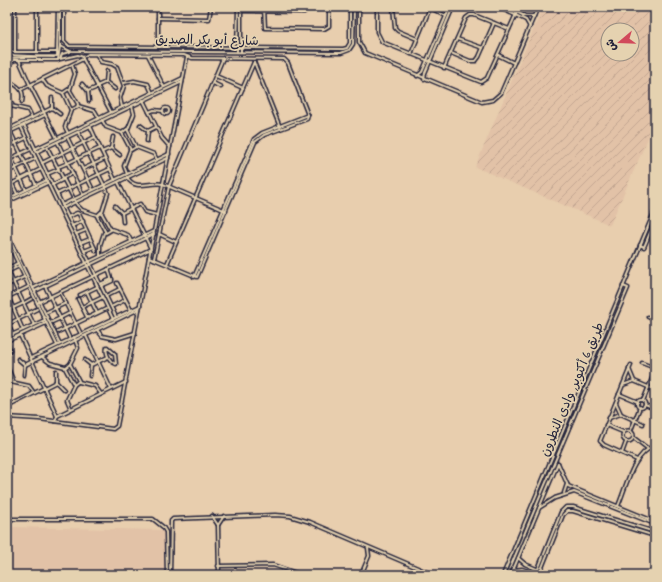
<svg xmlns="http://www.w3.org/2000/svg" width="662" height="582" viewBox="0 0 662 582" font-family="Mynerve,'Playpen Sans Arabic',sans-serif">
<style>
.built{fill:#e2c2a7}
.industrial{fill:url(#industrial-furrows);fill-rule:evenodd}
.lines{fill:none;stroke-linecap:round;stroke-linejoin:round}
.minor-casing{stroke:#22223b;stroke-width:5}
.minor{stroke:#e5d2b0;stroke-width:2}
.labels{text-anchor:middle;stroke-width:3.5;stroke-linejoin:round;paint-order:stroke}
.street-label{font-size:13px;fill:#22223b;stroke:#e5d2b0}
</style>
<defs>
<pattern id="industrial-furrows" width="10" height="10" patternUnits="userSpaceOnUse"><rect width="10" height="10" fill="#e2c2a7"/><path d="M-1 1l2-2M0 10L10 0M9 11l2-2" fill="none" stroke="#c2a691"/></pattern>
</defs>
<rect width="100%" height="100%" fill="#e8ceae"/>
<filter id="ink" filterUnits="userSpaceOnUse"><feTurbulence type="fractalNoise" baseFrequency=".025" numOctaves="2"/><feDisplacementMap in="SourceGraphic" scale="8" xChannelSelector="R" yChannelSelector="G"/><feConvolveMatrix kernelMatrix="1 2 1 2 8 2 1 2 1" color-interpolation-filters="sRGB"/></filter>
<g filter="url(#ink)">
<!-- built -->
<polygon class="built" points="7,527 165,530 165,575 7,575"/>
<!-- industrial -->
<path class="industrial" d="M543 7H655V122L610 225 475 167ZM608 30H632V54H608Z"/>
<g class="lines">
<defs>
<g id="minor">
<polyline points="60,7 60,46 70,51 341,53 349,50 353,44 354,7"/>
<polyline points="64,7 64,41 69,46 343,49 347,48 350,43 350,7"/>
<polyline points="241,7 241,52"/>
<polyline points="264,7 265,28 324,29 329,26 329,7"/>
<polyline points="359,7 359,42 365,53 482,102 493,100 501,93 538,7"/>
<polyline points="377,7 377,32 382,42 481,82 487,78 517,12 533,7"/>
<polyline points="393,7 395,28 398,31 417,39"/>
<polyline points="429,7 446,16"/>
<polyline points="498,7 526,20 530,27"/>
<polyline points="506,7 525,16 534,16"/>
<polyline points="241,11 304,12 310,7"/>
<polyline points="158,18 209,19 211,7"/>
<polyline points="457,39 483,48"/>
<polyline points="158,47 158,7"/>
<polyline points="237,51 238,7"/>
<polyline points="7,52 57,52"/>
<polyline points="15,52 15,7"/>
<polyline points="37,52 37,7"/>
<polyline points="70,52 62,54 60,59 78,55 83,57 88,54 184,55 192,58 284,59 288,63 308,115"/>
<polyline points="451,53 470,61 476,61 479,57 494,23"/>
<polyline points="411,54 430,8"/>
<polyline points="7,55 54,57"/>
<polyline points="97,55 101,62 112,64 117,67 124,86 120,98 122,107"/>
<polyline points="148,55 164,87"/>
<polyline points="498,55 514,63"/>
<polyline points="7,58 57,56 58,7"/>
<polyline points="83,59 111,112"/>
<polyline points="7,60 58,60 60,46"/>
<polyline points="19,60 30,85 57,138"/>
<polyline points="254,62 280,127"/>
<polyline points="7,64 13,61"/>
<polyline points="7,67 9,72 7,77"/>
<polyline points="444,68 466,18 470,15 474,15 509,29"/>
<polyline points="107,71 106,82 115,89"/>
<polyline points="216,76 243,88"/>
<polyline points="417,76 422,72 450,7"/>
<polyline points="42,79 47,86 63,93"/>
<polyline points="424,79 425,73 453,7"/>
<polyline points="124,83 134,81 148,84 152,93"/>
<polyline points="213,83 221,87"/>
<path d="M14 84C22 89 24 93 22 102"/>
<polyline points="82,84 88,91 89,101"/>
<polyline points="97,86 106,82"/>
<polyline points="22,89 83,59"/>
<polygon points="69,89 78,104 77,107 71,110 63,93"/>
<polyline points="70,89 75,74 72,65"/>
<polyline points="88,91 98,87"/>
<polyline points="7,93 12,104 7,108"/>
<polyline points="52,98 52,108 60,114"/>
<polyline points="143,100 162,138 170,147"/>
<polyline points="11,106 28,110 32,118"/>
<polyline points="78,106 95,111 99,118"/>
<circle cx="166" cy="111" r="3"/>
<polyline points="149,112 154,110 163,111"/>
<polyline points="102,120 106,127 122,133"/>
<polyline points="24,125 116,317"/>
<polyline points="140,125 148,131 147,141"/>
<polyline points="90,126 115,180"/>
<polyline points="21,127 113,319"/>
<polyline points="9,129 36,185"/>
<polygon points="127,129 136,147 131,150 122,133"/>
<polyline points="128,129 134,114 132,106"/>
<polyline points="7,130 52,108"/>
<polyline points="148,131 156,127"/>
<polyline points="78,132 108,193 102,212"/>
<polyline points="7,133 45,115"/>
<polyline points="68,133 65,127 71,110"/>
<polyline points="113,137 111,148 120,155"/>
<polyline points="68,139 93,190"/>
<polyline points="58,143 83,195"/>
<polyline points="7,147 26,138"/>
<polyline points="47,147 77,205 82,210 97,215"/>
<polyline points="136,147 154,154 157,160"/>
<polyline points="7,149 26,190"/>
<polyline points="35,149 183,78"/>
<polyline points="36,152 182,82"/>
<polyline points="102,152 111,148"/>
<polyline points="7,160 31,149"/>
<polyline points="42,163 95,137"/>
<polyline points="68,163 100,148"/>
<polyline points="58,167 68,163"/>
<polyline points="83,169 105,159"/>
<polyline points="7,172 36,158"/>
<polyline points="7,173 17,194"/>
<polyline points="47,174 59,169"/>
<polyline points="127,174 124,166 130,150"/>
<path d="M127 177C135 192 151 181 163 184L226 211"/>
<polyline points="63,178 73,173"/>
<polyline points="52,185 64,179"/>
<polyline points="7,186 41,169"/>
<polyline points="169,186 223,58"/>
<polyline points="57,194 110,169"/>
<polyline points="7,199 47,180"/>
<polyline points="7,202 47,183"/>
<polyline points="62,205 169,154"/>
<polyline points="115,206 122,213 123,222"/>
<polyline points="63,208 168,158"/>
<polygon points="101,212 111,230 106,233 97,216"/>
<polyline points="122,213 140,204 145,212 157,215"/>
<polyline points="68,217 77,213 79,214 96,251"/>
<polyline points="72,226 83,221"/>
<polyline points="111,229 128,235 131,241"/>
<polyline points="7,234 60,344"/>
<polyline points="76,234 86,230"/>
<polyline points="159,234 176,242"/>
<polyline points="7,240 57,345"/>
<polyline points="80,243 90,239"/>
<polyline points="640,245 644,247 655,221"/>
<polyline points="84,251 94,247"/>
<polyline points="100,256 100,245 104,233"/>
<polyline points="149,257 197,277 255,142 264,135 307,119 308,115"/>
<polyline points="154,259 169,186"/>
<polyline points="167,264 254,62"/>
<polyline points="7,269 18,263"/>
<polyline points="8,271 34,325"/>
<polyline points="7,272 19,266"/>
<polyline points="194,277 254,139 262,133 308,115"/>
<polyline points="117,283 131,310"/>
<polyline points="100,284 112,279"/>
<polyline points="7,285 24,277"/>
<polyline points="45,286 70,339"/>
<polyline points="101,286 112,281 108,269"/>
<polyline points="33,288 154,231"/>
<polyline points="35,291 154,234"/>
<polyline points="60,292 81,334"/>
<polyline points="87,292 97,313"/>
<polyline points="7,294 23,330"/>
<polyline points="80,295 97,287"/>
<polyline points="106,296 120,289"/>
<polyline points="8,297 28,287"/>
<polyline points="78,299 87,317"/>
<polyline points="24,303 31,299"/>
<polyline points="37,303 151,249 118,182"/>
<polyline points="113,306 125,300"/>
<polyline points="82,307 101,298"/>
<polyline points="13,308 24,303"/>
<polyline points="47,312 66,303"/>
<polyline points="29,313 37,309"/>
<polyline points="648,317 655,320"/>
<polyline points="60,318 70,313"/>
<polyline points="7,322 13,335"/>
<polyline points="52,322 61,318"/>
<polyline points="8,324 29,314"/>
<polyline points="97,330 102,336 116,339 135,333"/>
<polyline points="58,332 106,309"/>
<polyline points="20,335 57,416 55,421"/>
<polyline points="86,336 111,389"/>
<polyline points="7,337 45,320"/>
<polyline points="7,341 46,323"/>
<path d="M107 347 115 354 116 364C110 362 105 354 107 347Z"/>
<polyline points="7,356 10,350 7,341"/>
<polyline points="42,357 50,363 65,367"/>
<polyline points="31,358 140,306"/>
<polyline points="18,359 25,365 24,375"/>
<polyline points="85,360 91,365 90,376"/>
<polyline points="642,363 655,368"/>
<polygon points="70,364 79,381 74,385 65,368"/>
<polyline points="70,364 78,348 74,337"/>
<polyline points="25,365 139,309"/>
<polyline points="91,365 108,357"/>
<polyline points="631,365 600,441 604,445 637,460"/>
<polyline points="7,366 13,380 7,383"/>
<polyline points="56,371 56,382 64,390"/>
<polyline points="634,381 655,390"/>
<polyline points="11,382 29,386 34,393"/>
<polyline points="79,382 95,386 101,394"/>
<polyline points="623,385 634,381 629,369"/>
<polyline points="619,394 638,402"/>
<circle cx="641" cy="404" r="4"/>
<polyline points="643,401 653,376"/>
<polyline points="645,405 655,409"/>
<polyline points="7,407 56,382"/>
<polyline points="71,409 67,400 74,385"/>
<polyline points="621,414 643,424"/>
<polyline points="57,416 126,382"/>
<polyline points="7,417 39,419 113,429 117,426 187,57"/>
<polyline points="609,418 621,414 616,403"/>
<polyline points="606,425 623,432"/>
<polyline points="631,430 640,407"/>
<circle cx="628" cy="436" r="5.5"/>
<polyline points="634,438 647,448"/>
<polyline points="622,453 626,442"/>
<polyline points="558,463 568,486 651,520 655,519"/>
<polyline points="564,493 567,484"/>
<path d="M618 506C627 485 632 455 655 445"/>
<polyline points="539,508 555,498 574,492 655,524"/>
<polyline points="212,516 218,525"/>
<polyline points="7,519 153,519 163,527 166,532 167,575"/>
<polyline points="518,558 525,564 550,575"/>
<polyline points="218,566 273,565 302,575"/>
<polyline points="514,570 522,569 537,574"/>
<polyline points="536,574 561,512 566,507 573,507 655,532"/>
<polyline points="170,575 171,521 173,519 275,515 290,516 310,522 434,575"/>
<polyline points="219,575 218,525 224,516"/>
<polyline points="361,575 369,556 368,548"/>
<polyline points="503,575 655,210"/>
<polyline points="507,575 628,288 623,286"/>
<polyline points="511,575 558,463"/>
<polyline points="539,575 563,515 567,511 573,511 655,536"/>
</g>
</defs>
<!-- minor casing -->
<use href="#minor" class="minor-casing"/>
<!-- minor -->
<use href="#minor" class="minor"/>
</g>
</g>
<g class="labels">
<!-- street labels -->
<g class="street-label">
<text transform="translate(207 39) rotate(1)" y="5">شارع أبو بكر الصديق</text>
<text transform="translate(571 389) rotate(-67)" y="5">طريق 6 أكتوبر, وادى النطرون</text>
</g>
</g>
<!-- margin -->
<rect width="662" height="582" fill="none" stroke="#e5d2b0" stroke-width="24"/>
<rect x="12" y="12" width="638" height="558" fill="none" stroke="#22223b" stroke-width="1.5" filter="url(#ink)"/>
<!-- north arrow -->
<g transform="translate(620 42) rotate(251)"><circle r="19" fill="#e5d2b0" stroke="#978c81"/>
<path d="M0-3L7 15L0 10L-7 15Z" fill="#d1495b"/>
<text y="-6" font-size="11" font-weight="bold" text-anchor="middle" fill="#22223b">ش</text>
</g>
</svg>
